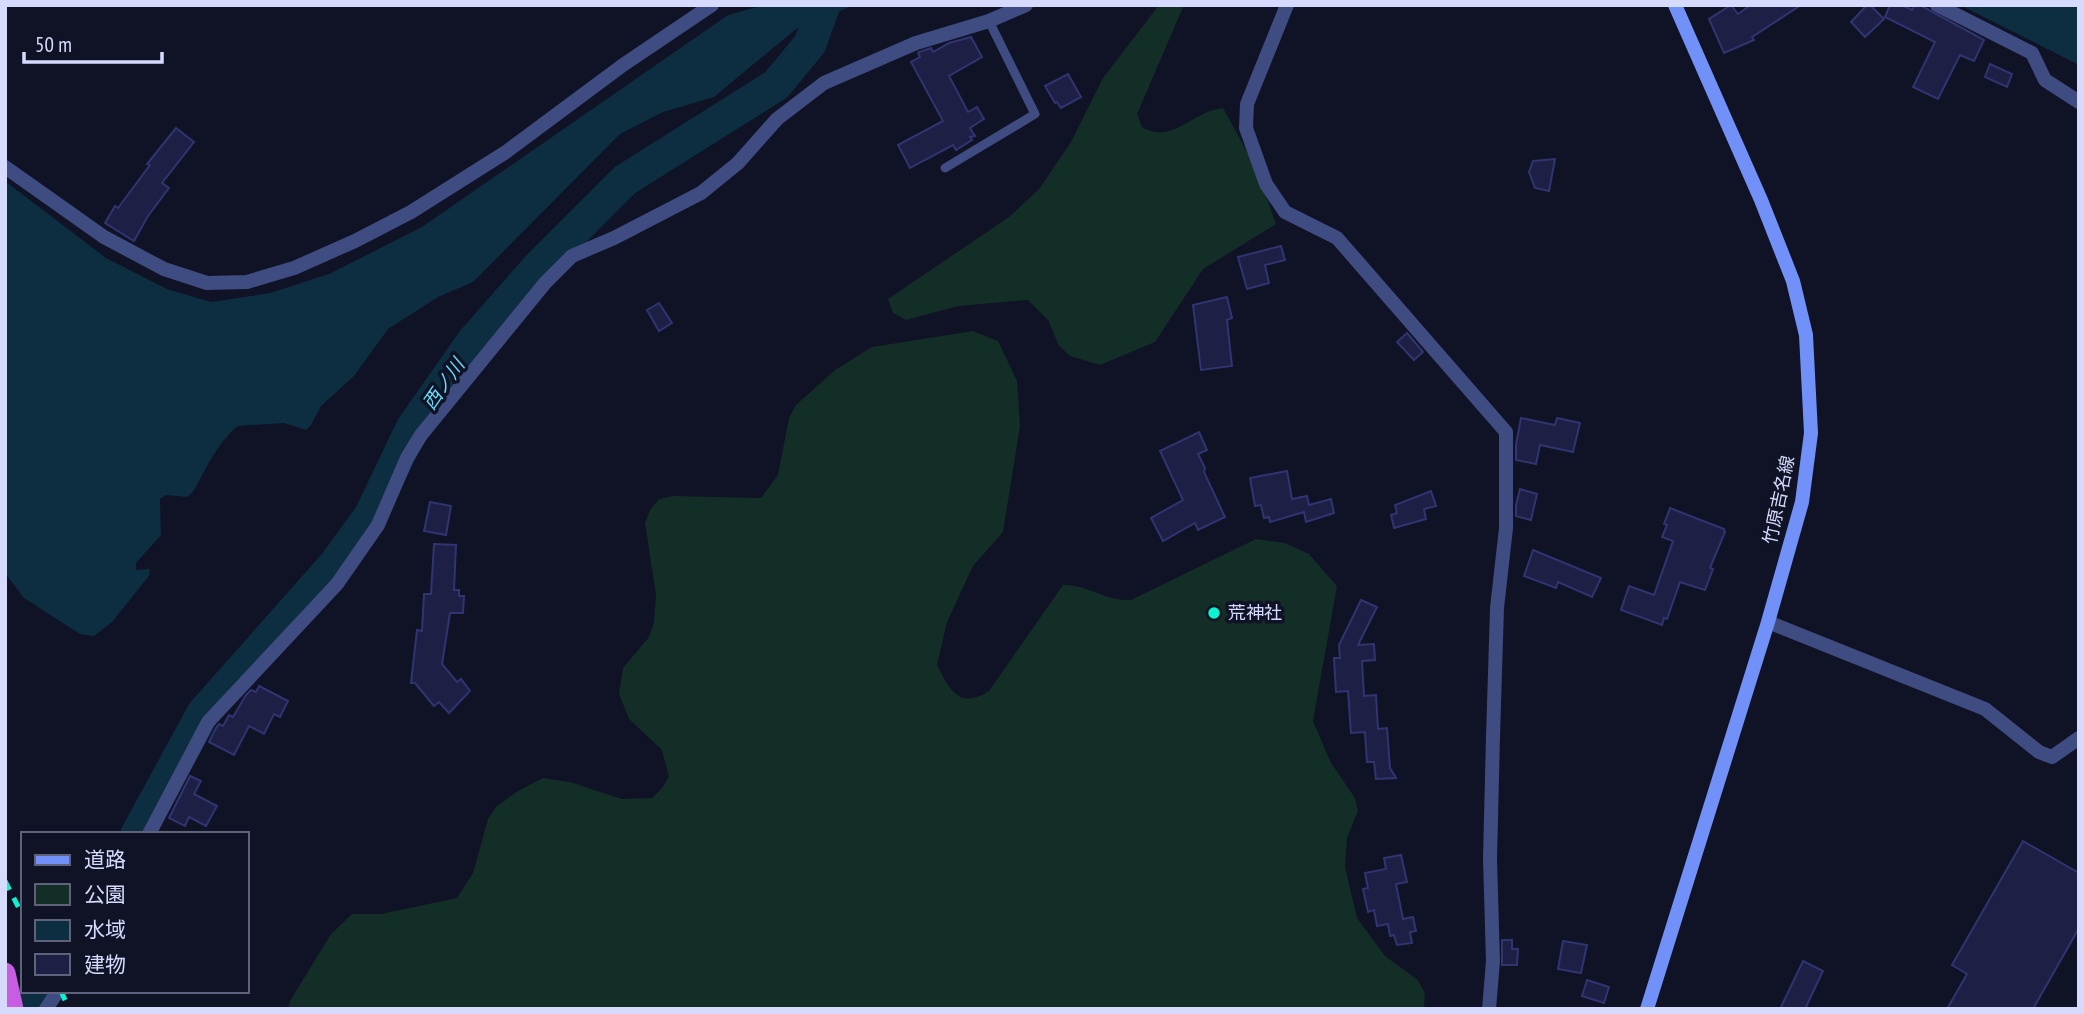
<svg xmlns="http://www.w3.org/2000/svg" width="2084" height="1014" viewBox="0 0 2084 1014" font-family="'PT Sans Narrow','Noto Sans JP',sans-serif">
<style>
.green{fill:#132e27}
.water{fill:#0d2d41}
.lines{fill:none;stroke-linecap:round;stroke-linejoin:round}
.river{stroke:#0d2d41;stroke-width:33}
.building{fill:#1d1f45;stroke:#303470;stroke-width:2}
.service{stroke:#3e4c81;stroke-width:9}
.minor{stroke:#3e4c81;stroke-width:14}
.secondary{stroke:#7291f8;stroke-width:14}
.trunk{stroke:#c85de2;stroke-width:21}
.rail{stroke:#0cf3cf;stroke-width:5;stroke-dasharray:10 9;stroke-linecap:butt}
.poi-dot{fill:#0cf3cf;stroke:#101225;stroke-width:2.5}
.labels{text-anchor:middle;stroke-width:7;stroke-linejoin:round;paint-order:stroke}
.street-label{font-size:18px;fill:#d6dbfd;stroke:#101225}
.poi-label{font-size:18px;fill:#d6dbfd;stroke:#101225;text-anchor:start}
.water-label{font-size:19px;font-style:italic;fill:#69daf7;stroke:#101225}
</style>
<rect width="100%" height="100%" fill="#101225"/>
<!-- green -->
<g class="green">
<path d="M1159 5H1184L1137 114 1142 127C1173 145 1192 111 1223 108L1257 170 1276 224 1203 269 1155 342 1100 365 1070 356 1059 346 1048 320 1028 300 958 306 906 320 893 313 888 299 1009 217 1039 189 1071 142 1103 78Z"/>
<path d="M973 331 998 341 1017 381 1020 426 1003 532 973 566 947 622 937 665C950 690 959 710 989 691L1063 585C1087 584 1107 602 1131 600L1256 539 1285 543 1309 554 1337 586 1313 721 1331 763 1355 798 1358 811 1347 838 1345 867 1357 918 1385 956 1418 980 1425 993 1424 1007 288 1009 290 1001 331 934 352 914H381L457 898 473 873 488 819 496 807 518 791 543 778 570 782 622 799 652 798 662 788 669 777 662 750 629 719 619 694 623 668 649 637 654 623 656 595 645 523 650 510 659 499 673 496 761 498 778 475 789 418 796 405 835 370 872 347Z"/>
</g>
<!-- water -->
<g class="water">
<path d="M764 5H854L796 29 714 97 663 112 620 134 473 282 438 297 388 329 354 376 321 406 311 425 306 430 284 423 238 426C217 443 206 469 193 492L187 497 166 495 160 499 161 535 136 563V570L150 569 149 576 112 622 94 636 80 634 24 598 5 573V369L7 366 5 181 106 258 167 289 211 302 270 293 329 274 422 227 728 15Z"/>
<polygon points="1960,5 2079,5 2079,65"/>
</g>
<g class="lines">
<!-- river -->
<g class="river">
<polyline points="137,834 203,713 335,564 370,516 412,428 473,341 539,266 625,180 776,85 810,44 824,5"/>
<polyline points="27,1009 36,991"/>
</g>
</g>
<!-- building -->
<g class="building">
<polygon points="1731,5 1738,14 1751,5 1801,5 1752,37 1754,40 1724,53 1709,19"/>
<polygon points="1867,5 1870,5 1884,19 1865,37 1851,22"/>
<polygon points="1890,5 1902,5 1912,10 1915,5 1920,5 1984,40 1974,61 1960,55 1938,99 1913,87 1935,42 1885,17"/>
<polygon points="971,37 982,57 949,76 968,112 977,107 984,119 970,128 975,136 970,137 972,140 956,150 953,145 910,168 898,145 943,121 911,62 920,57 918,53 919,52 931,48 933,52 949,43"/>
<polygon points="1990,64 2012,74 2007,87 1985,77"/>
<polygon points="1068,74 1081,97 1061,108 1057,102 1055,103 1045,86"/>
<polygon points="176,128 194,142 162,183 169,188 148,216 134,241 105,223 115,206 118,208 150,165 147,164"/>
<polygon points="1555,159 1549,191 1535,188 1529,172 1533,161"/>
<polygon points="1281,246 1285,260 1265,265 1269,283 1247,289 1238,257"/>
<polygon points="1227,297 1232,318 1227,320 1232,366 1201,370 1193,305"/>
<polygon points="659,303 672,323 659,331 647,310"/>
<polygon points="1407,333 1423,352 1414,360 1397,342"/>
<polygon points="1521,418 1555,425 1557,418 1580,423 1573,452 1540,445 1536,464 1516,460 1516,445"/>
<polygon points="1199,432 1207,450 1198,454 1205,468 1204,472 1225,517 1198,530 1195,523 1163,541 1151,518 1183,500 1160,451"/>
<polygon points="1287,471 1292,499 1307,496 1309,505 1331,499 1334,513 1306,522 1304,512 1270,522 1269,517 1264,518 1261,505 1255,506 1250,478"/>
<polygon points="1520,489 1537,494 1531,520 1516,516 1516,505"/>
<polygon points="1431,491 1436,506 1424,509 1426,519 1394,528 1391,515 1397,513 1395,505"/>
<polygon points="430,502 451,506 446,535 424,531"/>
<polygon points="1670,508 1724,529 1725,532 1710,568 1713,569 1705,590 1680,582 1667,619 1664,618 1662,625 1621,610 1629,586 1654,595 1673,541 1662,537 1667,525 1664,524"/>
<polygon points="434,544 456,545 454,590 459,590 459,596 464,596 463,613 450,613 442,664 457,682 461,679 470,691 449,713 439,702 434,706 415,683 411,683 417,630 422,631 424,594 431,594"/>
<polygon points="1533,550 1601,578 1592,597 1558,582 1556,588 1524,576"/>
<polygon points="1361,600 1377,607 1358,645 1374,644 1375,660 1362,661 1364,696 1376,695 1378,729 1387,728 1390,768 1396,778 1376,779 1374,762 1367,762 1365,732 1351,733 1348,691 1336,692 1334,658 1340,658 1339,645"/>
<polygon points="259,686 288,701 280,717 274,714 264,734 249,726 234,755 209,742 216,728 219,724 223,726 229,715 233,717 246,695 251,690 256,692"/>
<polygon points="190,776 201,781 194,794 217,806 206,826 189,817 185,826 169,818"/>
<polygon points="2023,841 2079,873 2079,928 2033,1009 1947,1009 1967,974 1952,965"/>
<polygon points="1401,855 1407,882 1396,884 1403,919 1413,917 1416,931 1410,932 1412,943 1397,945 1394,935 1390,936 1388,924 1377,926 1374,910 1368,912 1363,889 1368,888 1365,873 1386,869 1384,858"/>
<polygon points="1502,940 1512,940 1512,949 1518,949 1517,965 1502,965"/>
<polygon points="1563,941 1587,945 1581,973 1558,969"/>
<polygon points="1803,961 1823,971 1805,1009 1780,1009"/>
<polygon points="1587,980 1609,987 1604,1003 1582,996"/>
</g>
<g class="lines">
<!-- service -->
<polyline class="service" points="945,168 1035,114 989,21"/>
<!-- minor -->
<g class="minor">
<polyline points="1287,5 1247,104 1246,128 1266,184 1285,212 1337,238 1506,432 1506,528 1497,608 1493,737 1490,859 1493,961 1489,1009"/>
<polyline points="1937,5 2032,53 2045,80 2079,102"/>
<polyline points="5,167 104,237 164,269 207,283 247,282 294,268 355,241 411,212 506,152 623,65 712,5"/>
<polyline points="1768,622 1985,709 2039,752 2052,757 2079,738"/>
<polyline points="149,834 208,722 337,584 378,525 407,458 421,435 545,283 572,256 614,238 701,193 738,163 777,119 824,83 916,43 989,21 1026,5"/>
<polyline points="46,1009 58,991"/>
</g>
<!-- secondary -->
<polyline class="secondary" points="1647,1009 1768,622 1802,502 1811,433 1806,335 1793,281 1761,200 1675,5"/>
<!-- trunk -->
<polyline class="trunk" points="5,973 13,1009"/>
<!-- rail -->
<g class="rail">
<polyline points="5,881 23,916"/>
<polyline points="61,991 69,1009"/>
</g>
</g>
<!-- markers -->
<circle class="poi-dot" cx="1214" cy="613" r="7"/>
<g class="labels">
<!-- street labels -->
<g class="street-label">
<text transform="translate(1779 500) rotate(-78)" y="6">竹原吉名線</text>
</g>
<!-- poi labels -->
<g class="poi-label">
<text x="1228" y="619">荒神社</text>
</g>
<!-- water labels -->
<g class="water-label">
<text transform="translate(443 384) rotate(-55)" y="7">西ノ川</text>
</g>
</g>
<!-- border -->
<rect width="2084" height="1014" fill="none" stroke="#d6dbfd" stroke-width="14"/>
<!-- legend -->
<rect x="21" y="832" width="228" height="161" fill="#101225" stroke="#5f627b" stroke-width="2"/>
<rect x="35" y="855" width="35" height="10" fill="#7291f8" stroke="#5f627b" stroke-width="2"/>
<text x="84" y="867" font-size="21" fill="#d6dbfd">道路</text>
<rect x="35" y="884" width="35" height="21" fill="#132e27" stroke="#5f627b" stroke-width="2"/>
<text x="84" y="902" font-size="21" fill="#d6dbfd">公園</text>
<rect x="35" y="920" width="35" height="21" fill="#0d2d41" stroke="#5f627b" stroke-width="2"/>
<text x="84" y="937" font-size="21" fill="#d6dbfd">水域</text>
<rect x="35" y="954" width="35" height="21" fill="#1d1f45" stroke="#5f627b" stroke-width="2"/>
<text x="84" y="972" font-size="21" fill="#d6dbfd">建物</text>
<!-- scale -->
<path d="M24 52v10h138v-10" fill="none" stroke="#d6dbfd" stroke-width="3.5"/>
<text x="35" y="52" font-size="21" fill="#d6dbfd" stroke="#101225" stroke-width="5" paint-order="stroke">50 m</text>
</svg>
